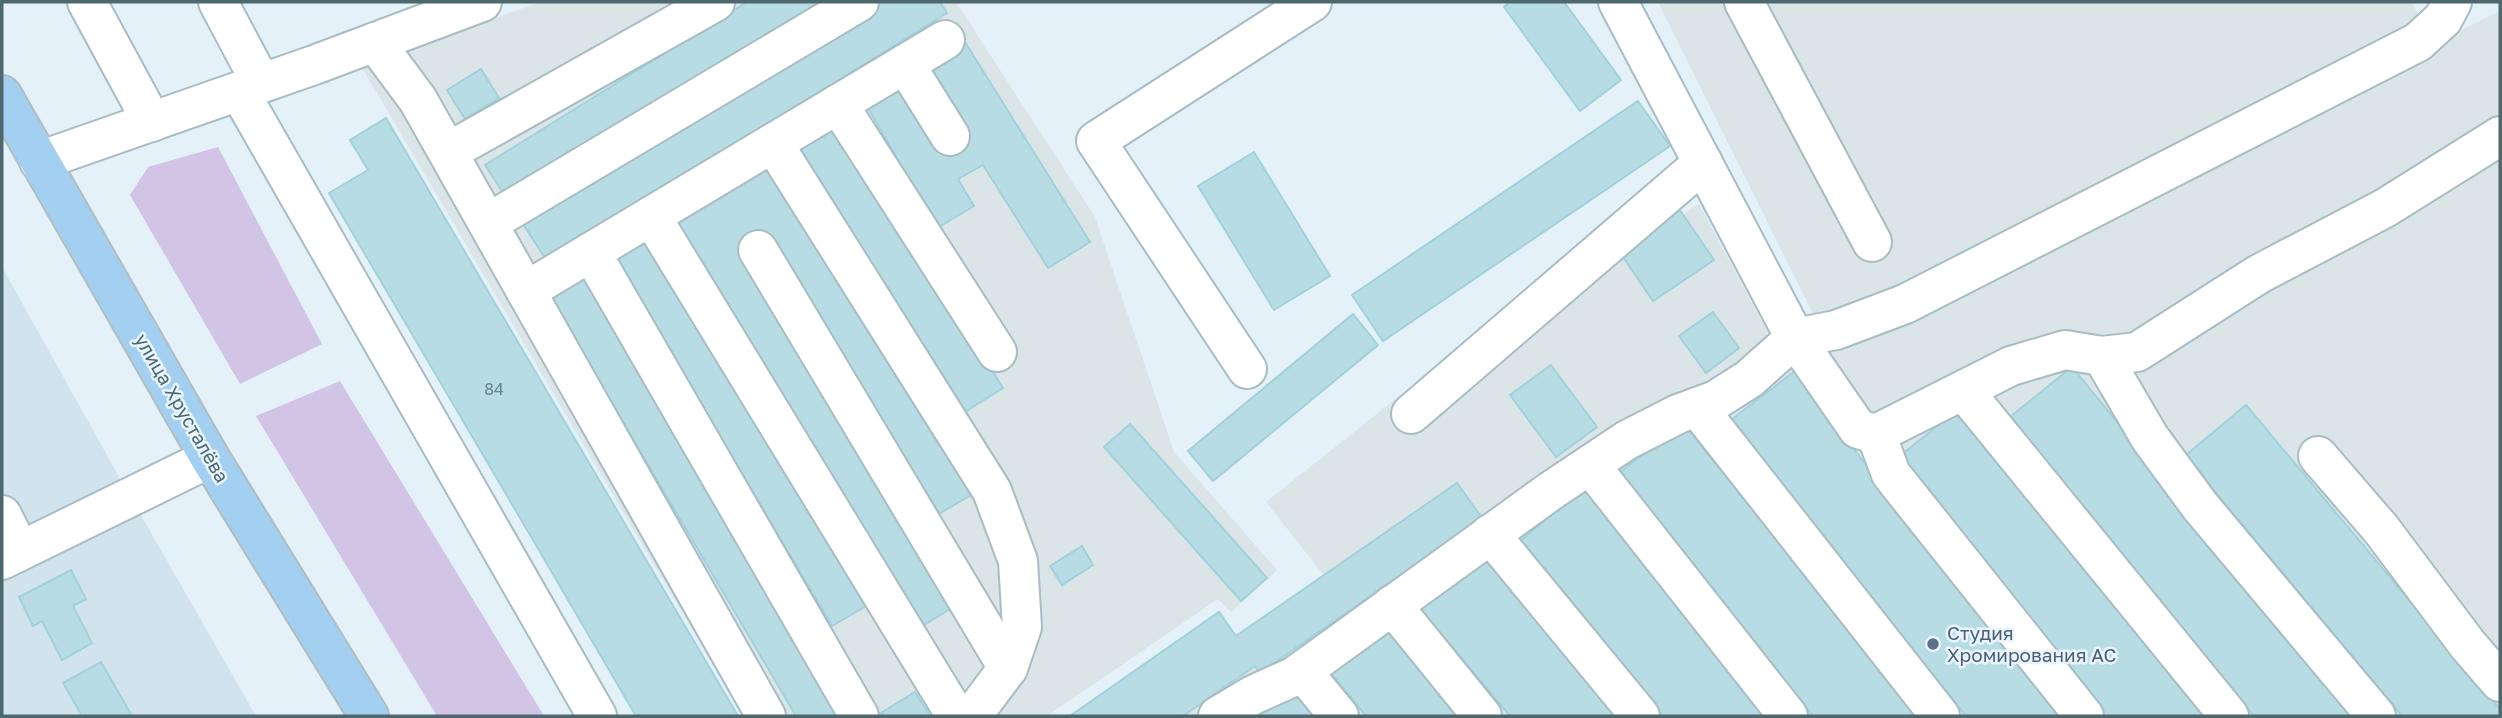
<svg xmlns="http://www.w3.org/2000/svg" width="2502" height="718" viewBox="0 0 2502 718" font-family="'Golos Text',sans-serif">
<style>
.residential{fill:#d1e3ed}
.industrial{fill:#dbe4e7}
.green{fill:#d1c4e5}
.building{fill:#b8dce4;stroke:#a1d2dc;stroke-width:2}
.lines{fill:none;stroke-linecap:round;stroke-linejoin:round}
.minor-casing{stroke:#a7bdc3;stroke-width:42}
.major-casing{stroke:#b1bdbf;stroke-width:42}
.minor{stroke:#fff;stroke-width:38}
.major{stroke:#a3d0f1;stroke-width:38}
.service-dot{fill:#5c6f8a;stroke:#e9f5fd;stroke-width:2.5}
.labels{text-anchor:middle;stroke-width:5;stroke-linejoin:round;paint-order:stroke}
.number-label{font-size:16px;fill:#68868c}
.street-label{font-size:19px;fill:#4d696e;stroke:#e9f5fd}
.service-label{font-size:19px;fill:#4e5e75;stroke:#e9f5fd;text-anchor:start}
</style>
<rect width="100%" height="100%" fill="#e4f1f9"/>
<!-- residential -->
<polygon class="residential" points="2,267 123,484 256,716 2,716"/>
<!-- industrial -->
<g class="industrial">
<polygon points="540,2 956,2 1095,217 1174,452 1277,570 1231,612 1218,599 1047,716 743,716 361,66"/>
<polygon points="1658,2 2412,2 2425,27 1829,344 2500,11 2500,716 1072,716 1216,621 1236,651 1330,583 1266,502 1397,398 1699,204 1785,365 1828,344"/>
</g>
<!-- green -->
<g class="green">
<polygon points="218,147 322,344 240,384 130,195 148,167"/>
<polygon points="340,381 544,716 437,716 256,416"/>
</g>
<!-- building -->
<g class="building">
<polygon points="747,2 831,2 509,202 485,165"/>
<polygon points="880,2 940,2 947,13 547,261 523,224"/>
<polygon points="1510,2 1564,2 1621,80 1580,111 1504,7"/>
<polygon points="965,42 1090,242 1048,268 983,165 958,179 974,206 937,228 867,106 904,85 923,68"/>
<polygon points="481,69 499,98 465,119 447,90"/>
<polygon points="1638,101 1670,146 1383,341 1352,295"/>
<polygon points="386,118 738,716 636,716 506,494 329,193 368,170 350,140"/>
<polygon points="836,123 1003,388 963,413 797,147"/>
<polygon points="1254,152 1330,276 1274,310 1198,186"/>
<polygon points="771,161 973,494 937,515 955,606 919,628 673,221"/>
<polygon points="1680,210 1714,260 1653,301 1619,251"/>
<polygon points="650,236 868,605 832,626 614,258"/>
<polygon points="584,274 845,716 796,716 548,295"/>
<polygon points="1713,312 1739,348 1706,373 1679,336"/>
<polygon points="1353,314 1378,345 1213,481 1188,451"/>
<polygon points="1551,365 1597,427 1556,457 1510,395"/>
<polygon points="2072,367 2357,716 2254,716 2010,417"/>
<polygon points="1795,371 1875,477 2068,716 1966,716 1812,526 1731,420"/>
<polygon points="2246,405 2500,709 2500,716 2402,716 2185,456"/>
<polygon points="1959,409 2208,716 2104,716 2101,713 1901,455"/>
<polygon points="1683,423 1919,716 1813,716 1618,474"/>
<polygon points="1130,424 1267,578 1241,601 1104,447"/>
<polygon points="1457,483 1482,518 1260,673 1255,666 1183,716 1070,716 1219,612 1236,636"/>
<polygon points="1586,487 1771,716 1662,716 1520,541"/>
<polygon points="1082,546 1093,565 1062,585 1050,566"/>
<polygon points="1487,553 1620,716 1510,716 1418,607"/>
<polygon points="71,570 86,599 73,606 92,643 62,660 42,621 33,626 19,597"/>
<polygon points="1394,621 1469,716 1366,716 1328,670"/>
<polygon points="101,662 132,716 82,716 63,683"/>
<polygon points="1295,684 1320,716 1254,716"/>
<polygon points="915,692 930,716 884,716 881,713"/>
</g>
<g class="lines">
<defs>
<g id="minor">
<polyline points="87,2 152,122"/>
<polyline points="218,2 261,83"/>
<polyline points="1618,2 1795,338 1858,429 1876,434 2011,366 2065,350 2102,356 2137,352 2259,274 2385,208 2500,136"/>
<polyline points="1744,2 1872,242"/>
<polyline points="375,42 418,100 766,716"/>
<polyline points="905,64 950,136"/>
<polyline points="239,91 597,716"/>
<polyline points="838,104 997,352"/>
<polyline points="773,143 992,491 1018,561 1022,627 1008,668 972,716"/>
<polyline points="448,152 715,2"/>
<polyline points="39,161 314,65 482,2"/>
<polyline points="651,216 956,716"/>
<polyline points="488,223 859,2"/>
<polyline points="758,250 1008,668"/>
<polyline points="591,252 859,716"/>
<polyline points="526,291 945,40"/>
<polyline points="2102,356 2150,438 2200,506 2376,716"/>
<polyline points="1247,369 1096,141 1312,2"/>
<polyline points="1964,391 2229,716"/>
<polyline points="1697,407 1940,716"/>
<polyline points="1411,414 1703,163"/>
<polyline points="1876,434 1891,474 2084,716"/>
<polyline points="2318,456 2381,529 2468,645 2500,682"/>
<polyline points="1590,465 1788,716"/>
<polyline points="2,515 20,551"/>
<polyline points="1490,534 1640,716"/>
<polyline points="2,560 210,458"/>
<polyline points="1392,605 1482,716"/>
<polyline points="1302,671 1339,716"/>
<polyline points="1218,716 1253,695 1295,676 1552,490 1627,440 1678,414 1716,400 1749,379 1795,338 1836,330 1905,304 2418,42 2443,19 2452,2"/>
</g>
<polyline id="major" points="2,95 210,458 369,716"/>
</defs>
<!-- minor casing -->
<use href="#minor" class="minor-casing"/>
<!-- major casing -->
<use href="#major" class="major-casing"/>
<!-- minor -->
<use href="#minor" class="minor"/>
<!-- major -->
<use href="#major" class="major"/>
</g>
<!-- markers -->
<circle class="service-dot" cx="1933" cy="644" r="7"/>
<g class="labels">
<!-- number labels -->
<g class="number-label">
<text x="494" y="395">84</text>
</g>
<!-- street labels -->
<g class="street-label">
<text transform="translate(182 408) rotate(60)" y="7">улица Хрусталёва</text>
</g>
<!-- service labels -->
<g class="service-label">
<text x="1947" y="640">Студия<tspan x="1947" dy="22">Хромирования АС</tspan></text>
</g>
</g>
<!-- border -->
<rect width="2502" height="718" fill="none" stroke="#4d696e" stroke-width="7"/>
</svg>
